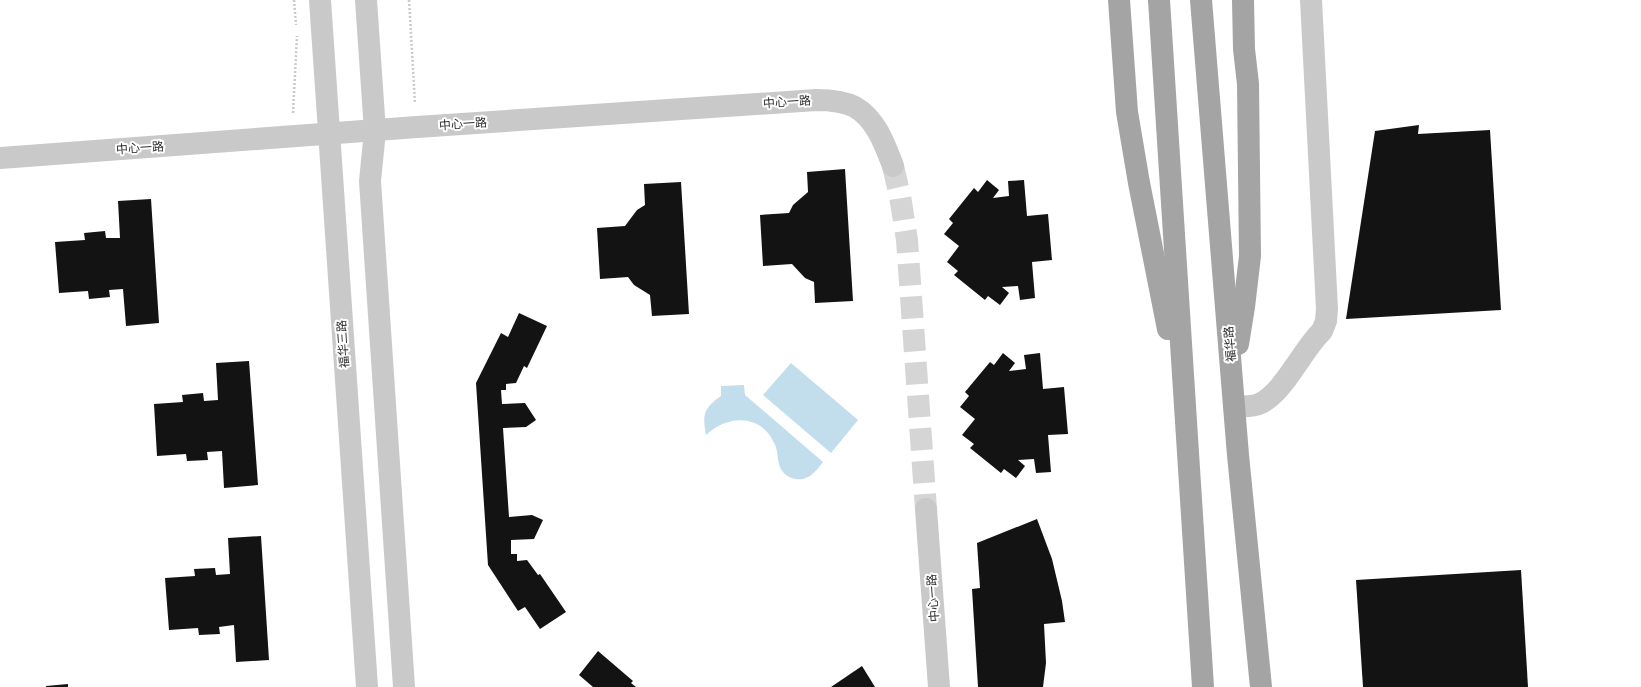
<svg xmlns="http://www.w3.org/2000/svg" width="1641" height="687" viewBox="0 0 1641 687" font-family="'Noto Sans','Noto Sans SC',sans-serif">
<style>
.water{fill:#c2ddec}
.building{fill:#131313}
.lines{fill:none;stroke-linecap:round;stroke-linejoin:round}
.minor-tunnel{stroke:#d5d5d5;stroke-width:22;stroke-dasharray:22 11;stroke-linecap:butt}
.path{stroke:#c9c9c9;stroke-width:2.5;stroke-dasharray:2 2;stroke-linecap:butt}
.minor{stroke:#c9c9c9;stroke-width:22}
.major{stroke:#a4a4a4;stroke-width:22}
.labels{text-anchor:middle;stroke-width:4;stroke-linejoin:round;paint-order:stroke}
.street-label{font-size:12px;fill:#2c2c2c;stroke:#fff}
</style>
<rect width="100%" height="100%" fill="#fff"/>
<!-- water -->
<g class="water">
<polygon points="791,363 858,420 831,453 763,395"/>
<path d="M744 385 745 395 823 462C819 467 814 474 808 477 797 483 782 477 779 464 777 456 778 449 773 441 759 413 726 416 706 435 702 414 704 408 721 396V386Z"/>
</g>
<!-- building -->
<g class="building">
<polygon points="1419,125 1418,134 1490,130 1501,310 1346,319 1375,131"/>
<polygon points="845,169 853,301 815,303 814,282 805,278 792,264 763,266 760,215 789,213 793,205 808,192 807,172"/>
<polygon points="987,180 999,190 993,198 1009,196 1008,181 1024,180 1027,216 1048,214 1052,260 1032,262 1035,298 1020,300 1018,286 1002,287 1009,293 1000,305 988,296 985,300 954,275 958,271 947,262 959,246 944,234 953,223 949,219 974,188 978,192"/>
<polygon points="681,182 689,314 652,316 650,295 634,285 628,277 600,279 597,228 625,226 637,210 645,205 644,184"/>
<polygon points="151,199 159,323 126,326 123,289 109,290 110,297 89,299 88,291 59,293 55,242 85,240 84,233 105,231 106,238 120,238 118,201"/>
<polygon points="519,313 547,326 527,368 524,366 516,383 506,384 506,390 501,390 502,404 525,403 536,420 526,427 503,428 509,517 532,515 543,520 534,539 511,540 511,554 517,554 517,561 527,560 538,575 540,574 566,612 540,629 525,607 518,611 488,565 476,383 501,333 508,337"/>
<polygon points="1003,353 1015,363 1009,371 1026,369 1024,355 1040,353 1043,389 1064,387 1068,434 1048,435 1051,472 1036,473 1034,459 1018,460 1025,466 1016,478 1004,469 1001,473 970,448 974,444 962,435 975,419 960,407 969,396 965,392 990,362 994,365"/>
<polygon points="249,361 258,485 224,488 222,451 207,452 208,460 187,461 186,454 157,456 154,404 183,402 182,395 203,393 204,401 218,400 216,363"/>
<polygon points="1037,519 1052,559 1062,601 1065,622 1044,624 1046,663 1043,687 978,687 972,589 980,588 977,543"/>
<polygon points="261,536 269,660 236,662 234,625 219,627 220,634 199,635 198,628 169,630 165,578 195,576 194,569 215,568 216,575 230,574 228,538"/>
<polygon points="1521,570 1528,687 1363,687 1356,580"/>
<polygon points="598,651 633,681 631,683 636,687 593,687 579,675"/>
<polygon points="862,666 875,687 831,687"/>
<polygon points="68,684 68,687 46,687 46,686"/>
</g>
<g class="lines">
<!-- minor-tunnel -->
<polyline class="minor-tunnel" points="893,166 900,196 907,240 926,509"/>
<!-- path -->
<g class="path">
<polyline points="294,0 296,25"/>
<polyline points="409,0 415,103"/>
<polyline points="293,113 297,36"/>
</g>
<!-- minor -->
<g class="minor">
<polyline points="320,0 367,687"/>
<polyline points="366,0 375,131 370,181 404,687"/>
<path d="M0 158 417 127 816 100C829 100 843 101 855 107 876 119 885 145 893 166"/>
<path d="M1234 407C1242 406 1252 407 1259 404 1284 393 1302 350 1322 331L1326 321 1327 309 1311 0"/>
<polyline points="926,509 939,687"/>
</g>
<!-- major -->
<g class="major">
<polyline points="1119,0 1127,112 1139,183 1168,329"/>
<polyline points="1159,0 1203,687"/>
<polyline points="1201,0 1238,455 1261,687"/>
<polyline points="1238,344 1244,307 1250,256 1248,84 1244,49 1243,0"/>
</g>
</g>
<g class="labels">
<!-- street labels -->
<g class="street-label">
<text transform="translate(787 102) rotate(-4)" y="4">中心一路</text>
<text transform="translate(463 124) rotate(-4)" y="4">中心一路</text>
<text transform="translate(140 148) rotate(-4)" y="4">中心一路</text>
<text transform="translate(343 344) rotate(-94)" y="4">福华三路</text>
<text transform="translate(1230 344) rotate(-95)" y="4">福华路</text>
<text transform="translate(933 598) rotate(-94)" y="4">中心一路</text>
</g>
</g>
</svg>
